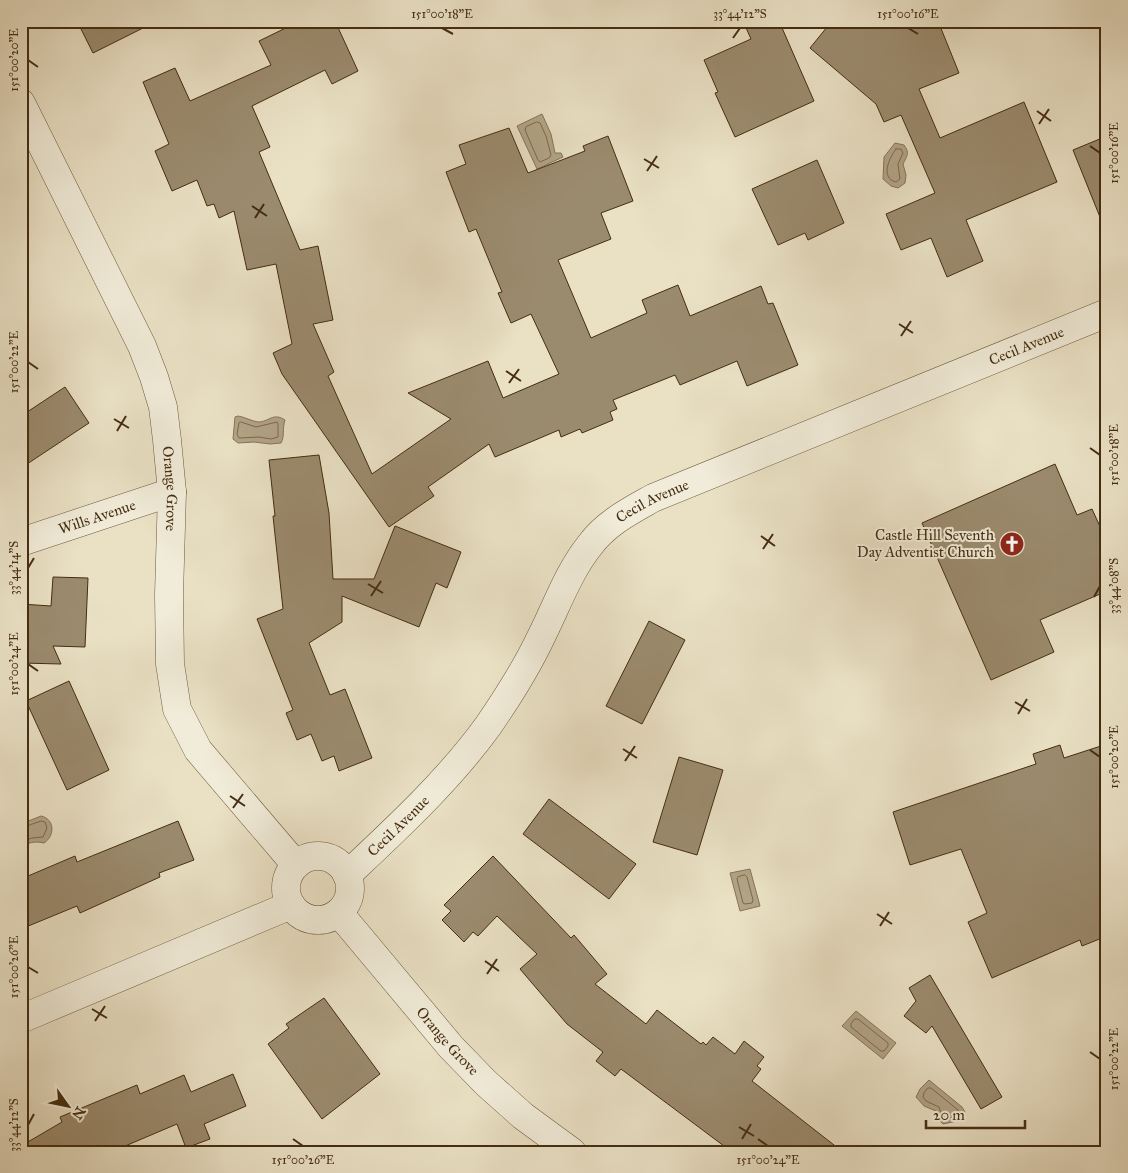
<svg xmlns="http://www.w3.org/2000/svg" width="1128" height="1173" viewBox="0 0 1128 1173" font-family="'IM FELL Great Primer',serif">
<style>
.water{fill:#b2a487;stroke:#867457}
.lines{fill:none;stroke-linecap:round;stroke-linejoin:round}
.shore{stroke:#7c684c;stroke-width:1}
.building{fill:#9b8b6e;stroke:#452d10}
.minor-casing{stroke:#6e5a3d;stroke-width:29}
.minor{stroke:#f1ecd9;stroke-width:28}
.ticks{fill:none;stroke:#452d10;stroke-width:2}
.labels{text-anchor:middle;stroke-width:4;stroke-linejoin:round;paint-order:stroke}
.street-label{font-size:15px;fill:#452d10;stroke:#f1ecd9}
.poi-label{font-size:15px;fill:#452d10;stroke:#f1ecd9;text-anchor:end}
.neatline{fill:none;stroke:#452d10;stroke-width:2}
.ticks-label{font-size:12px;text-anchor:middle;fill:#452d10}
</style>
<rect width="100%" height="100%" fill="#eae1c5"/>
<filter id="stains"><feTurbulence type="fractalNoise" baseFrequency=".004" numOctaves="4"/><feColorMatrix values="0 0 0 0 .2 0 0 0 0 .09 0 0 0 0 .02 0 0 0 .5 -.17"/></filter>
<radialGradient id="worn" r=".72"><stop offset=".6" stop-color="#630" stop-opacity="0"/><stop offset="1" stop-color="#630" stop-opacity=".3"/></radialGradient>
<!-- water -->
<g class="water">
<polygon points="542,114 551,134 555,153 561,153 563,157 537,169 517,126"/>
<path d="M895 143 904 145C910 153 907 156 903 164L906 175 905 183 898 188 891 186 883 179 884 157Z"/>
<path d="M238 416C245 417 251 421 258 422 269 422 273 412 285 420 282 429 285 436 281 443L270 444 254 442 238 443 233 439 235 417Z"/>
<path d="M41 816C55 819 55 836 44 843 36 841 26 842 21 849V824Z"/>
<polygon points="750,869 760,906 740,911 730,873"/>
<polygon points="856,1011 896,1043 883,1059 842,1026"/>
<polygon points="929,1080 962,1107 965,1112 957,1121 943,1124 936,1117 936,1111 924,1106 916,1097 920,1089"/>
</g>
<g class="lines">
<!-- shore -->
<g class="shore">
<polygon points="537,122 540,123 546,136 551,155 549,158 540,162 538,160 525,130 526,127"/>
<path d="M896 149H901L903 153 898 164 900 179 896 182C880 178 889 158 896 149Z"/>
<polygon points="241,422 256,427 277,422 278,424 278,437 271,439 259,437 239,438 237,434 239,423"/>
<polyline points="21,828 41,821 45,822 47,828 43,837 32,838 21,842"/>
<polygon points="745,875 747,877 753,900 752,903 745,904 743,903 737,879 738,877"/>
<polygon points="855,1019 858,1019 888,1043 888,1046 884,1051 881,1051 851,1027 851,1024"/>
<polygon points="928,1088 931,1088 958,1110 958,1113 948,1119 943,1118 939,1107 926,1101 923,1097 924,1093"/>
</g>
</g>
<!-- building -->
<g class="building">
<polygon points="77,21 157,21 93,53"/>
<polygon points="300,21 335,21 358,71 332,84 325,70 252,106 270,147 259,152 300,250 318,246 333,320 313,324 334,372 328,376 372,474 451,419 408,393 488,361 503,398 559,374 531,314 511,323 498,293 502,292 476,229 469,232 446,172 466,164 459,145 509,128 528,173 585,151 583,146 608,136 633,201 601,213 611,239 558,260 591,338 647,313 642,300 678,285 690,316 761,286 768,304 773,303 798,365 747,386 737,361 680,385 675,375 613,400 617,409 610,412 613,420 582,433 580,429 561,437 559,430 495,457 489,444 428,487 434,496 389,527 282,374 273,353 292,344 276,264 247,270 234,211 219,218 214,204 207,206 197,180 172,191 155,151 169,144 143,82 175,68 190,101 271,65 259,41"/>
<polygon points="743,21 779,21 814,101 735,137 715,93 718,92 704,60 751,39"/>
<polygon points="832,21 938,21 959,73 919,89 940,138 1024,102 1057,182 966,220 983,261 947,277 931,238 901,250 886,214 935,193 901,115 884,122 876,104 810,48"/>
<polygon points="1107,136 1107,231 1106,232 1073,150"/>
<polygon points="817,160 844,223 808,240 805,233 778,245 752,189"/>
<polygon points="65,387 89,423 21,468 21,416"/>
<polygon points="319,455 329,513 333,579 374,579 395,526 461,552 447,588 436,583 419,627 342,596 342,622 309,643 330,695 345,689 372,758 339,771 334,756 322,761 311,734 297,740 286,713 293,710 257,619 283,609 273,516 275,516 269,460"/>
<polygon points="1055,464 1077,515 1092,509 1107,542 1107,591 1040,620 1054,652 991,680 922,523"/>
<polygon points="53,577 88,578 85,647 53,646 61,664 21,663 21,604 51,606"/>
<polygon points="649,621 685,640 642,724 606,706"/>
<polygon points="69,681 109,770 67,790 26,701"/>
<polygon points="1107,744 1107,936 1082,946 1080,940 992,978 968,922 987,913 961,849 910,865 893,812 1036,764 1033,754 1060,745 1064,758"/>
<polygon points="679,757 723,770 697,855 653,842"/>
<polygon points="549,799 636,864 609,899 523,834"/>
<polygon points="178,821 194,860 159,873 160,877 80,913 77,906 21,929 21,879 75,856 77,862"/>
<polygon points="493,856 571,938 574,935 607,974 595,984 646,1024 657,1010 701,1044 703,1042 706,1045 713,1037 735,1054 744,1041 764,1057 757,1066 761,1069 752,1081 843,1152 732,1152 621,1069 615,1076 596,1061 603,1052 567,1024 520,969 537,954 497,916 478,936 473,932 464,942 442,920 451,911 444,905"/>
<polygon points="930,975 1002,1097 981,1109 932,1026 926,1033 904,1016 916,1001 909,988"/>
<polygon points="324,998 380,1074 322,1119 268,1044 289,1028 286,1024"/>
<polygon points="233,1074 246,1106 204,1124 210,1139 186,1148 177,1124 111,1152 21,1152 21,1146 62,1122 60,1117 137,1085 140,1094 184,1075 191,1092"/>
</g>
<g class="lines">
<defs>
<g id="minor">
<path id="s1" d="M21 103 142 346 154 377 163 407 167 440 172 492 169 595 170 664 177 709 198 750 296 865"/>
<path id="s2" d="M21 542 172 492"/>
<circle cx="318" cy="888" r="32"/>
<path id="s3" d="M347 875C397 828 448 781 488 726 508 697 527 667 542 635 557 605 569 571 590 545 606 523 630 511 653 498L1107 313"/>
<path id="s4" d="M339 913 451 1047 486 1083 523 1116 572 1152"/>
<polyline points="21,1019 291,905"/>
</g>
</defs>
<!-- minor casing -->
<use href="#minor" class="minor-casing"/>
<!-- minor -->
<use href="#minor" class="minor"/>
</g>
<!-- ticks -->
<path class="ticks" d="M442 28 453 34M908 28 918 34M733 38 740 28M28 60 38 67M1037 111 1051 121M1039 124 1049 109M1090 146 1100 153M644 159 659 168M647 171 657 156M252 206 267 216M255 218 264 204M899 324 913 333M901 336 911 321M28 362 38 369M506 371 521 381M509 383 519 369M114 419 129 428M117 431 126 416M1090 448 1100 455M761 536 775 546M763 549 773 534M28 568 34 558M368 584 383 593M371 596 381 581M1094 597 1100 586M28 664 38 671M1015 702 1030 711M1018 714 1027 699M623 749 637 758M1090 750 1100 757M625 761 635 746M230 796 245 806M233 808 243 794M877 914 892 924M880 926 889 912M485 961 499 971M28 967 38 973M487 974 497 959M92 1009 107 1018M95 1021 105 1006M1090 1052 1100 1059M28 1125 34 1114M739 1127 754 1136M293 1139 303 1146M742 1139 751 1124M758 1139 768 1146"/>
<!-- icons -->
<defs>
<symbol id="church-disc" viewBox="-11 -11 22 22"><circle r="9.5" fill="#8f2418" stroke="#f1ecd9"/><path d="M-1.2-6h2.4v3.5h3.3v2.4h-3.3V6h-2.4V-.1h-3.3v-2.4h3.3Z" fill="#fff"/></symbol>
</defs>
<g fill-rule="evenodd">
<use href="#church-disc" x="998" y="530" width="28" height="28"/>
</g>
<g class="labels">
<!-- street labels -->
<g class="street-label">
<text dy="5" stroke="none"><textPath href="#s3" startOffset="896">Cecil Avenue</textPath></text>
<text dy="5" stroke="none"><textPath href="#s1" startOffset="418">Orange Grove</textPath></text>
<text dy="5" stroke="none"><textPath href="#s3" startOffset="491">Cecil Avenue</textPath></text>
<text dy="5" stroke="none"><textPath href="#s2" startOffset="80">Wills Avenue</textPath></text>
<text dy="5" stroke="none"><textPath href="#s3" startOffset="71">Cecil Avenue</textPath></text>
<text dy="5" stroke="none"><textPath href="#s4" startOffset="168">Orange Grove</textPath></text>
</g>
<!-- poi labels -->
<g class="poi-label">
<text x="994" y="540">Castle Hill Seventh<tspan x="994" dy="17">Day Adventist Church</tspan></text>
</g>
</g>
<!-- margin -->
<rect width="1128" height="1173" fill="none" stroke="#eae1c5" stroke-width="55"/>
<!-- north arrow -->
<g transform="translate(68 1106) rotate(123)" stroke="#f1ecd9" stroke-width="4" paint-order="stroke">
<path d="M0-4L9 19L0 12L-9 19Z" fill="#452d10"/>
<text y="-8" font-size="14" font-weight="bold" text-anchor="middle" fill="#452d10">N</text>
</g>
<!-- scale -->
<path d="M926 1120v8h99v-8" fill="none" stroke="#452d10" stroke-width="2.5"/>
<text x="933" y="1120" font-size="15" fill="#452d10" stroke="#f1ecd9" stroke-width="4" paint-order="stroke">20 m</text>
<rect x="28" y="28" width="1072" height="1118" class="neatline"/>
<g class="ticks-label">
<text x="442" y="18">151°00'18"E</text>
<text x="740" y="18">33°44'12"S</text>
<text x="908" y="18">151°00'16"E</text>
<text transform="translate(14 60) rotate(-90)" y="4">151°00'20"E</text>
<text transform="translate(1114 153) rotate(-90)" y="4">151°00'16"E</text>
<text transform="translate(14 362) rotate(-90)" y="4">151°00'22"E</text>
<text transform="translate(1114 455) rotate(-90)" y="4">151°00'18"E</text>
<text transform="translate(14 568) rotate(-90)" y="4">33°44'14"S</text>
<text transform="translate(1114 586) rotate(-90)" y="4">33°44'08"S</text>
<text transform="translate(14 664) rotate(-90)" y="4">151°00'24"E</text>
<text transform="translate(1114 757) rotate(-90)" y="4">151°00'20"E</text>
<text transform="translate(14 967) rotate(-90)" y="4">151°00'26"E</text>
<text transform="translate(1114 1059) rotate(-90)" y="4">151°00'22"E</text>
<text transform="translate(14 1125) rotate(-90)" y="4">33°44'12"S</text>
<text x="303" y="1164">151°00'26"E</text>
<text x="768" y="1164">151°00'24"E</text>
</g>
<rect width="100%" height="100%" filter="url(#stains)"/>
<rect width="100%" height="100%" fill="url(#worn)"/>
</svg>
